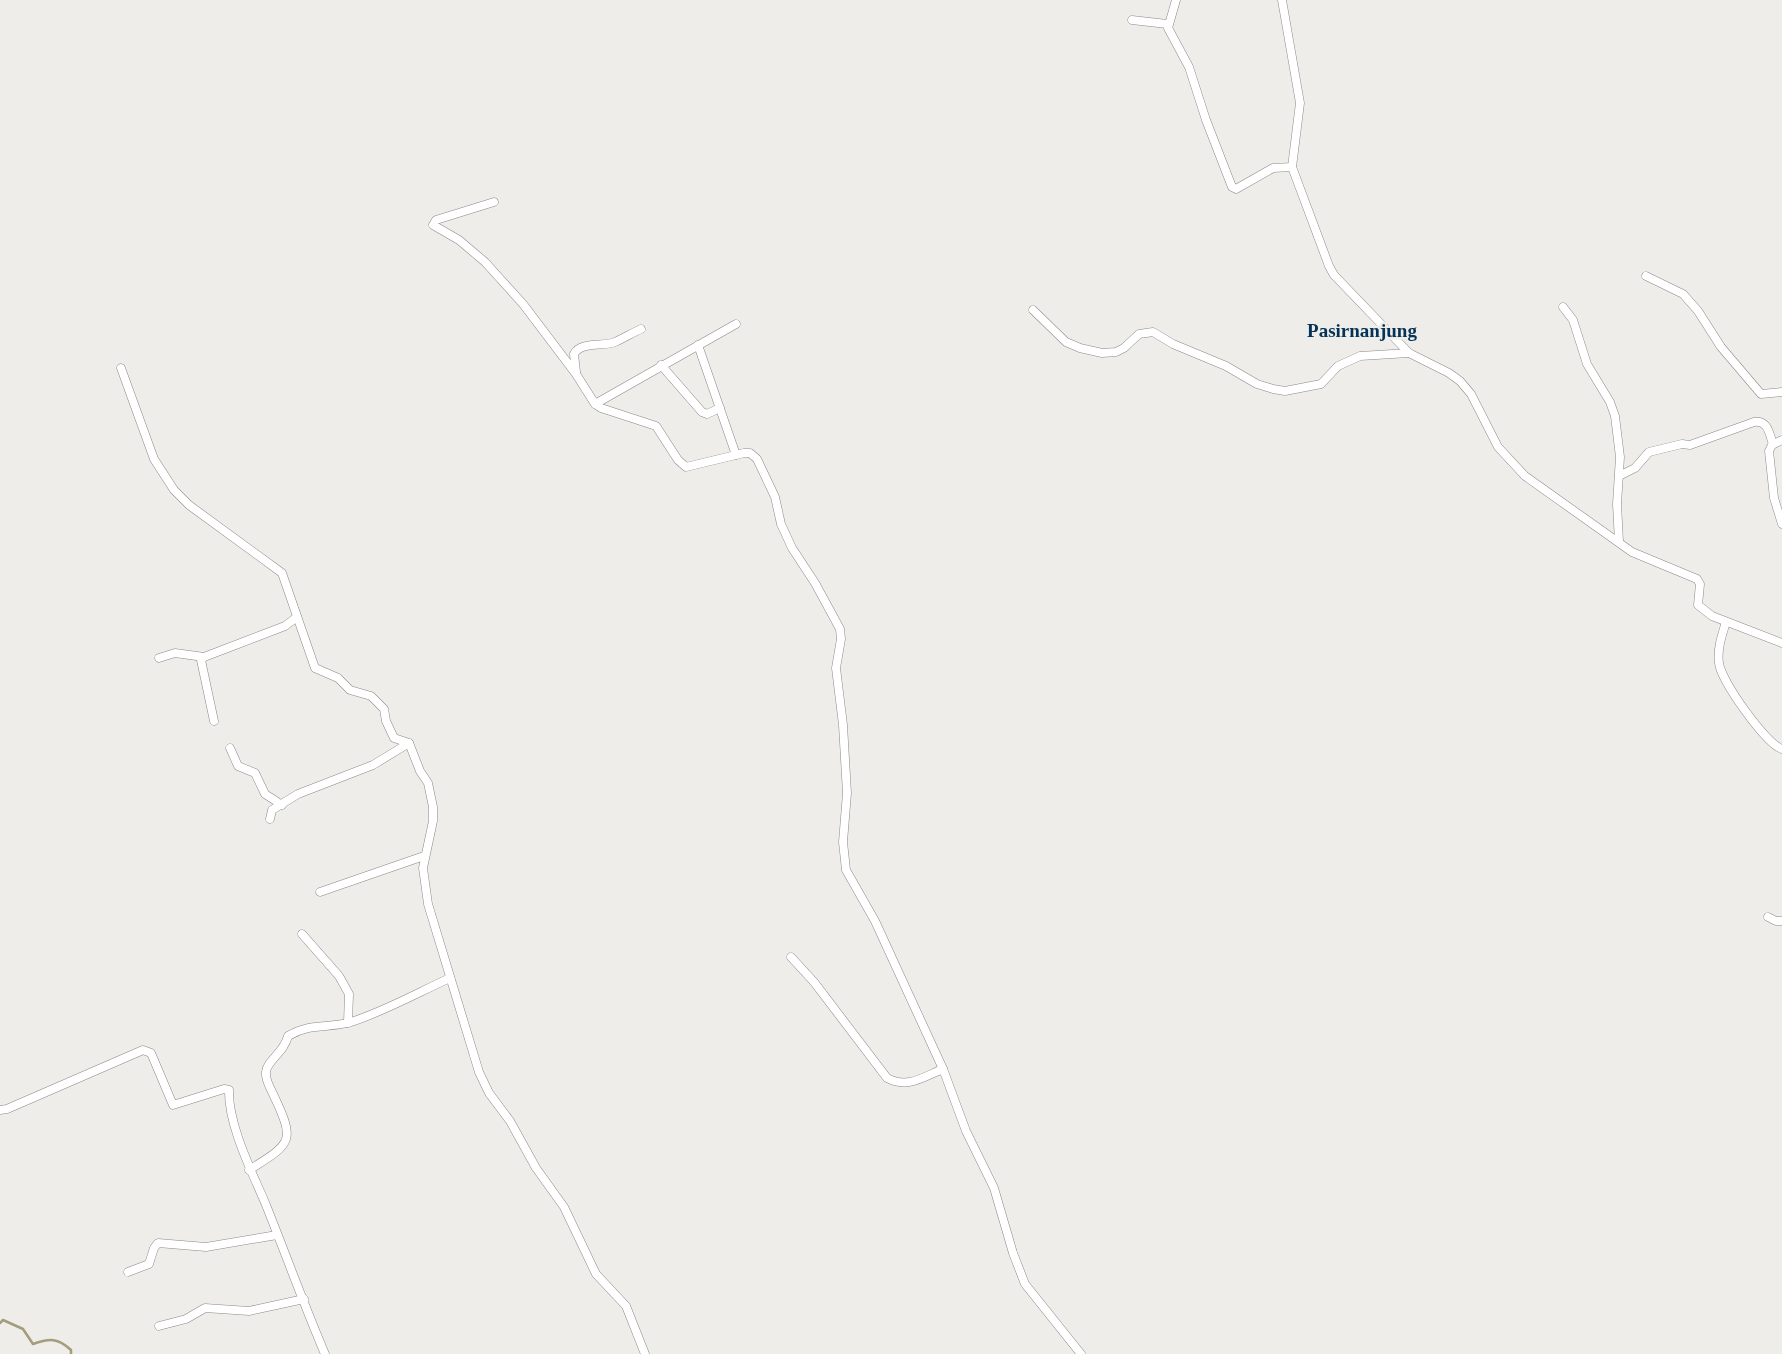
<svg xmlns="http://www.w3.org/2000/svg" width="1782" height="1354" viewBox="0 0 1782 1354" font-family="Georgia,serif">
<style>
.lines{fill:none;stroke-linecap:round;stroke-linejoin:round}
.stream{stroke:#a39d7c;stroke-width:2.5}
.street-casing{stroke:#8a8985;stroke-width:9}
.street{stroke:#fff;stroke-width:8}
.labels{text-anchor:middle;stroke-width:5;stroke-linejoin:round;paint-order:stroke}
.quarter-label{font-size:19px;font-weight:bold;fill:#053357;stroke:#eeede9}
</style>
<rect width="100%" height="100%" fill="#eeede9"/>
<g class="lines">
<!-- stream -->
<path class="stream" d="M0 1323 3 1320 23 1329 33 1344C50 1338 58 1338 71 1350V1354"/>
<defs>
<g id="street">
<polyline points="1176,0 1168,28 1189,67 1206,120 1232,187 1236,189 1273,168 1292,167"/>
<polyline points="1282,0 1300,103 1292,167 1329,266 1334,275 1409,353 1449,373 1460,381 1471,394 1498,447 1525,476 1632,552 1697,579 1700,584 1698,605 1712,616 1782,643"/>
<polyline points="1132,20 1167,24"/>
<polyline points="494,202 436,220 433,225 459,240 485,262 523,304 576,374 595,404 601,408 656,426 678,460 686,467 744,453 750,453 757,459 775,497 781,524 792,548 815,583 840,629 841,639 836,668 843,725 847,793 843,842 846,870 875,921 943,1069 966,1131 994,1188 1013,1253 1025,1284 1081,1354"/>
<polyline points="1646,276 1683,294 1698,311 1721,347 1761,394 1782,392"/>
<polyline points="1563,307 1573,320 1587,364 1610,402 1615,416 1620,457 1617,504 1619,542"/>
<polyline points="1033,310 1066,342 1080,348 1102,353 1116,352 1124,348 1139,334 1153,332 1173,344 1226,366 1257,384 1273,389 1285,391 1321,384 1338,366 1360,356 1409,353"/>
<polyline points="698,345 736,455"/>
<polyline points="661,365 702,412 707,414 720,408"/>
<polyline points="121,368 154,459 174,490 189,505 282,573 315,668 338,678 350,690 371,696 384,709 386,721 394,738 409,743 420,771 428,783 433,807 433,821 423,868 428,904 479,1072 489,1093 510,1121 536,1168 564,1207 596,1274 626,1306 645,1354"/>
<path d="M576 372 574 354C581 341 604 347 615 342 624 338 632 333 641 329"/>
<polyline points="595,404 736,324"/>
<polyline points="1782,440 1772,445 1769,451 1774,498 1782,524"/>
<path d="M1619 476 1635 468 1649 452 1682 444 1690 445 1754 422C1768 420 1769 433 1773 444"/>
<path d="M1726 622C1722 635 1717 649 1719 663 1721 681 1766 744 1782 749"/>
<polyline points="159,658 175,653 204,657"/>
<polyline points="214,721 201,660 204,657 285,626 297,617"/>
<polyline points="230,748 238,766 255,773 265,794 282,805"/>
<polyline points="270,819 272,810 298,794 373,765 409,743"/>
<polyline points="320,892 424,856"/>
<polyline points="1768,917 1776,921 1782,921"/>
<polyline points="302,934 339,976 349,994 348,1023"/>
<path d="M791 957 814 982 887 1078C908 1089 923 1077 943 1069"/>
<path d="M0 1110 7 1109 143 1050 151 1053 173 1105 224 1089 229 1090C228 1125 252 1172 266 1205 286 1255 304 1305 325 1354"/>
<path d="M249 1170C292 1143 296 1142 273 1094 270 1087 265 1080 266 1072 267 1060 284 1053 288 1036 312 1022 327 1029 351 1022 385 1011 417 993 450 978"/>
<polyline points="128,1272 149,1264 154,1248 158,1243 206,1247 277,1235"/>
<polyline points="159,1326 186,1319 205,1308 249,1311 304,1299"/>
</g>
</defs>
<!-- street casing -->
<use href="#street" class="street-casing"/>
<!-- street -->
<use href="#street" class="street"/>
</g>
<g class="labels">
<!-- quarter labels -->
<g class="quarter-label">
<text x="1362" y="337">Pasirnanjung</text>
</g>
</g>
</svg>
